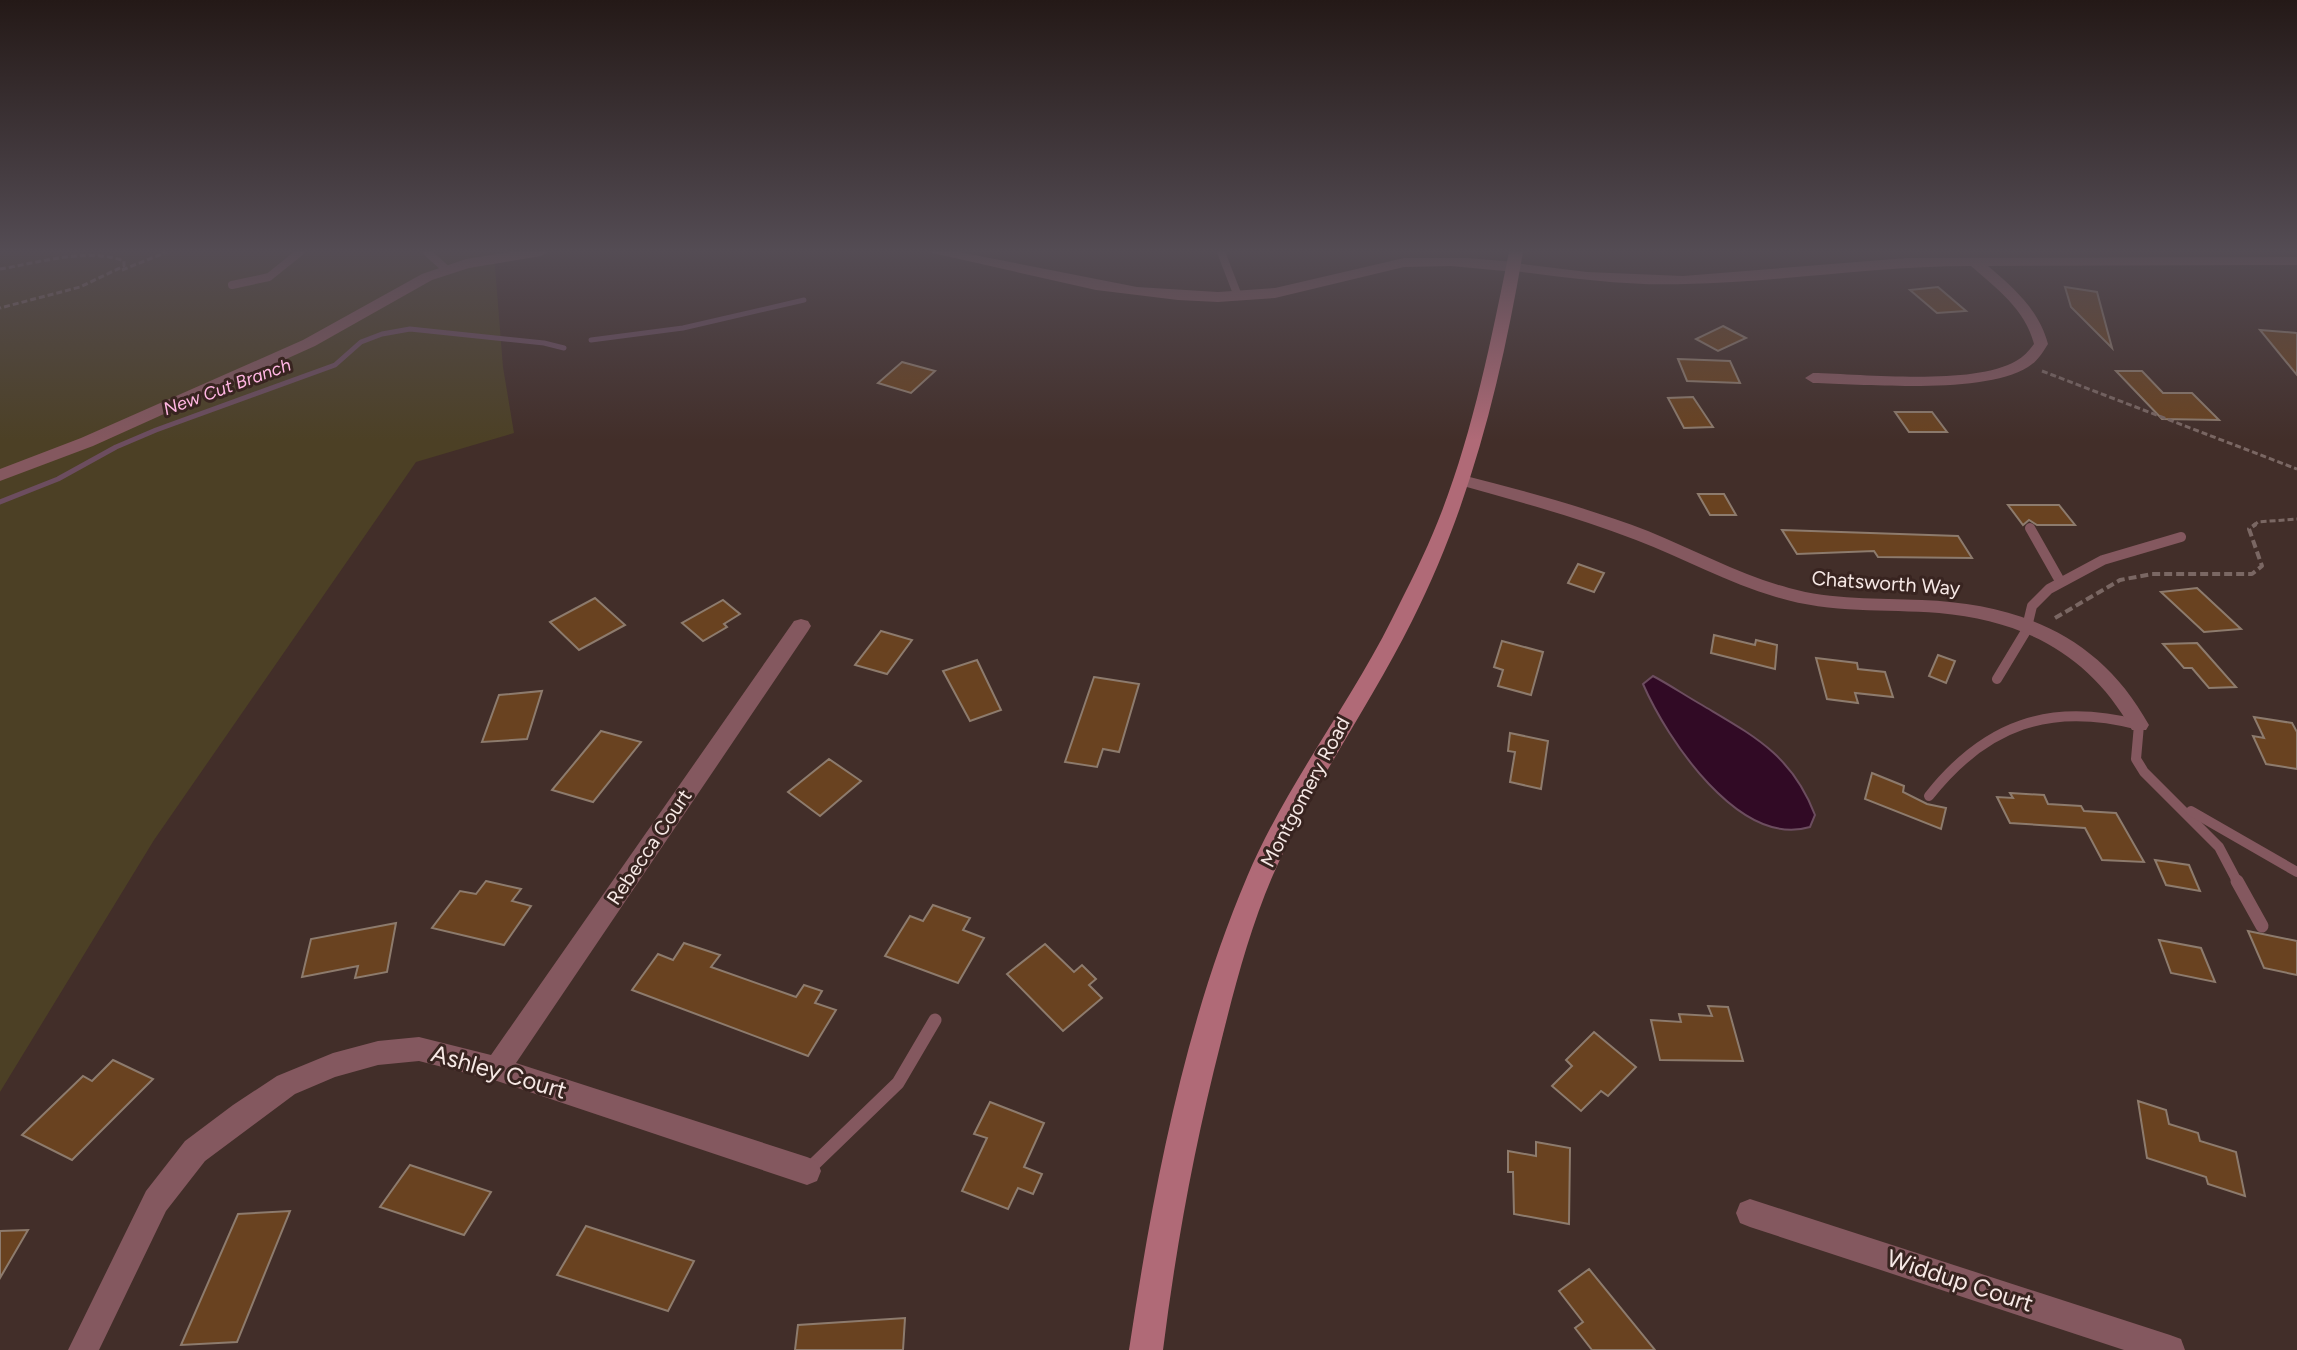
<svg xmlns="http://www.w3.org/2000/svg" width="2297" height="1350" viewBox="0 0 2297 1350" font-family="Figtree,sans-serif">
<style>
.green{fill:#4c4025}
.water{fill:#310a25;stroke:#6c4d5f;stroke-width:2}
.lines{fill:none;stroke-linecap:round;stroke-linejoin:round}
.stream{stroke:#6c4d5f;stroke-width:5}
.building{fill:#694220;stroke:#8d7b6d;stroke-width:2}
.path-far1{stroke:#7a6763;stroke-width:3;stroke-dasharray:6 3;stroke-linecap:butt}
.path{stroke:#7a6763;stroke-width:4;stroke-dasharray:8 4;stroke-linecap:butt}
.service-far2{stroke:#84585f;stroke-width:8}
.service-far1{stroke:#84585f;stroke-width:10}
.service{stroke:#84585f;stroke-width:13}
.minor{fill:#84585f;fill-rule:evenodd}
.tertiary{fill:#84585f;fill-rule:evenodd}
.secondary{fill:#b06a77;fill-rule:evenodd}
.labels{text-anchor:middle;stroke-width:6;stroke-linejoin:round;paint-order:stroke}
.far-water-label{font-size:18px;font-style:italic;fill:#ffb5e2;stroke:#382420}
.street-label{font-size:20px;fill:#f6e8e5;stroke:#382420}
.near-street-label{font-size:24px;fill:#f6e8e5;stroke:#382420}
</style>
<rect width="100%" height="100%" fill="#422e29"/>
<!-- green -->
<polygon class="green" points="0,252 499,252 494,254 503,367 514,433 416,462 154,840 0,1092"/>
<!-- water -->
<path class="water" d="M1653 676C1670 685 1686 696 1702 705 1754 736 1792 755 1815 815L1810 827C1739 848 1667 739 1643 684Z"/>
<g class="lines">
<!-- stream -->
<g class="stream">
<polyline points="591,340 683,328 804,300"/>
<polyline points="0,502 58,479 116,447 156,430 335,365 361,342 382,334 410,329 544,343 564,348"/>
</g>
</g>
<!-- building -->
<g class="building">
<polygon points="1938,287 1966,311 1937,313 1910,290"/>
<polygon points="2065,287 2097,292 2112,348 2071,307"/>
<polygon points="1723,326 1746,338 1718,351 1696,339"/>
<polygon points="2260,330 2297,333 2297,375"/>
<polygon points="1678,359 1730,361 1740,383 1687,381"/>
<polygon points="902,362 935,371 911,393 878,383"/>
<polygon points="2116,371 2142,371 2163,393 2192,393 2219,420 2162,419"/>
<polygon points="1693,397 1713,427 1684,428 1668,398"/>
<polygon points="1895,412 1932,412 1947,432 1909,432"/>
<polygon points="1698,494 1724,494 1736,515 1710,515"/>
<polygon points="2008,505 2059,505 2075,525 2037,525 2029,520 2023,525"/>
<polygon points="1782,530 1958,536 1972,558 1878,557 1874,551 1797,554"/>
<polygon points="1578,564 1604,573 1594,592 1568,583"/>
<polygon points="2197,588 2241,629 2204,632 2161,592"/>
<polygon points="595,598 625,625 579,650 550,622"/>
<polygon points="723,600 740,614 724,624 727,627 703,641 682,623"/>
<polygon points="881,631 912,640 887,674 855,665"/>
<polygon points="1714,635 1755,645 1756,640 1777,645 1775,669 1711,653"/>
<polygon points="1502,641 1543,652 1531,695 1498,686 1503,670 1494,667"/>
<polygon points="2197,643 2236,687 2209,688 2192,668 2184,668 2163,644"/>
<polygon points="1938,655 1955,661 1946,683 1929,676"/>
<polygon points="1816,658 1857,663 1858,669 1885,672 1893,697 1855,693 1858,703 1827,699"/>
<polygon points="977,660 1001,710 970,721 943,671"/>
<polygon points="1094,677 1139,684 1119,752 1103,749 1097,767 1065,762"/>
<polygon points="542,691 527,739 482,742 499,695"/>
<polygon points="2254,717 2292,723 2297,732 2297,769 2266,764 2253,736 2264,738"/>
<polygon points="601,731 641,742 593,802 552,790"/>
<polygon points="1510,733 1548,741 1541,789 1510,782 1515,752 1508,751"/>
<polygon points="829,759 861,781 820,816 788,792"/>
<polygon points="1872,773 1904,786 1903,792 1927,804 1946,808 1941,829 1865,799"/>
<polygon points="2010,793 2044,795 2048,804 2081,806 2084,811 2116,813 2144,862 2102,860 2085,828 2010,823 1997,797 2013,798"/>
<polygon points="2155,860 2189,865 2200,891 2166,885"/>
<polygon points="486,881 521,889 512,901 531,906 504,945 432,928 460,891 476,894"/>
<polygon points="933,905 970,918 963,930 984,938 958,983 885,956 910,916 923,921"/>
<polygon points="396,923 387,972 355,978 358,966 302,977 311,939"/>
<polygon points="2248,931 2297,941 2297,975 2264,968"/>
<polygon points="2159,940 2201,948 2215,982 2171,973"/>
<polygon points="684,943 720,955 711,967 796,997 804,985 822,991 815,1003 836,1010 808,1056 632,990 658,954 673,960"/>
<polygon points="1045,944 1074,972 1082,965 1096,979 1089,985 1102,998 1063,1031 1007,974"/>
<polygon points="1708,1006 1728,1007 1743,1061 1660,1060 1651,1020 1681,1022 1679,1014 1712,1016"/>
<polygon points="1594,1032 1636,1067 1608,1096 1601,1091 1581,1111 1552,1086 1572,1066 1566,1060"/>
<polygon points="113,1060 153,1079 72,1160 22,1135 83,1076 92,1081"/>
<polygon points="2138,1101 2166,1110 2169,1124 2198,1133 2200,1141 2236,1152 2245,1196 2208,1184 2206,1177 2147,1158"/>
<polygon points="990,1102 1044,1123 1024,1167 1042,1174 1033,1194 1018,1188 1008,1209 962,1191 987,1138 974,1134"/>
<polygon points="1536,1142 1570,1148 1569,1224 1514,1214 1513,1172 1508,1172 1508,1151 1536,1156"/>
<polygon points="410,1165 491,1192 464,1235 380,1207"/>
<polygon points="290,1211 237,1342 181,1345 238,1214"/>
<polygon points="586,1226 694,1261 668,1311 557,1275"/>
<polygon points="28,1230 0,1278 0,1231"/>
<polygon points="1589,1269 1655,1350 1592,1350 1575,1328 1583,1322 1559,1291"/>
<polygon points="905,1318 903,1350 795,1350 798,1325"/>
</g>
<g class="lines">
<!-- path-far1 -->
<g class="path-far1">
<path d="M0 269C38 263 87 247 124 261V266L80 287 0 308"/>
<polyline points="122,270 167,252"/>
<polyline points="2042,371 2297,469"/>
<polyline points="2253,526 2258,522 2297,519"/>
</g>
<!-- path -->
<polyline class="path" points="2055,618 2120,580 2152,574 2252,574 2262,566 2249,529 2256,524"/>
<!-- service-far2 -->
<g class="service-far2">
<polyline points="427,252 447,270"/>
<polyline points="1221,252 1238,296"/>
<polyline points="232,285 269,277 300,252"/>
</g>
<!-- service-far1 -->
<g class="service-far1">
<polyline points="2030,528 2060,581"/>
<polyline points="1997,679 2026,631 2032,606 2049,589 2103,560 2181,537"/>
<path d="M1929 796C1986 724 2050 702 2139 725L2136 759 2144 772 2219 847 2238 883"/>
<polyline points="2191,811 2297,872"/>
</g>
<!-- service -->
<g class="service">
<polyline points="2237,881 2262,926"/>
<polyline points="809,1169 898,1083 935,1020"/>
</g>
<!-- minor -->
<g class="minor">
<path d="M2297 257V265L1988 266C2014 288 2039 310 2048 344 2043 352 2037 362 2028 367 1983 395 1867 384 1813 383L1805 378 1813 373C1864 374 1973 386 2016 361 2023 357 2029 351 2034 344 2025 309 1997 289 1971 266 1876 266 1781 282 1685 284 1628 286 1571 278 1515 271L1508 267 1515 263 1587 272 1683 276 1907 258Z"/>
<path d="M1462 475C1525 491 1588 508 1648 531 1695 550 1740 575 1789 588 1832 600 1878 598 1922 600 2021 604 2100 636 2149 725L2146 730H2132C2089 654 2025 621 1939 613 1884 609 1830 614 1776 597 1728 583 1683 558 1636 540 1577 517 1516 501 1456 484L1454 480 1456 476Z"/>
<polygon points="801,619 808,621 811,626 808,631 516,1063 807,1157 817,1161 821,1171 817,1181 807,1185 497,1081 419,1061 378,1065 335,1077 295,1094 205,1161 166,1211 99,1350 68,1350 146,1191 185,1141 233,1105 277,1076 333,1053 378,1041 419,1037 491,1055 794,621"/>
<polygon points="1750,1199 2170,1335 2181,1339 2185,1350 2124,1350 1750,1227 1740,1223 1736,1213 1740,1203"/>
</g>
<!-- tertiary -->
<g class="tertiary">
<polygon points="510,252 548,252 541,256 469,268 432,280 315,346 93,446 0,481 0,469 81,438 303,340 422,274 466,259"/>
<polygon points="928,252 959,252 1137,287 1218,292 1275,288 1404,258 1467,258 1515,262 1523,267 1515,272 1451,266 1404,267 1275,298 1218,302 1178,300 1096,290"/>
</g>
<!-- secondary -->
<path class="secondary" d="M1509 252H1523C1501 380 1471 504 1412 621 1369 707 1312 786 1273 875 1250 928 1235 986 1221 1042 1195 1143 1176 1246 1163 1350H1129C1153 1191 1184 1025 1247 877 1286 785 1348 707 1392 619 1408 587 1425 554 1438 521 1472 437 1491 341 1509 252Z"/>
</g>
<!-- sky -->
<linearGradient id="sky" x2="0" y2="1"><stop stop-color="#241917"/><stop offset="0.57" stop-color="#544c54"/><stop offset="1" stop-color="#544c54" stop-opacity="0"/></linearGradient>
<rect width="2297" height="441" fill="url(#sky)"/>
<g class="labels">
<!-- far-water labels -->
<g class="far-water-label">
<text transform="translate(227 387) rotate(-20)" y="6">New Cut Branch</text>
</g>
<!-- street labels -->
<g class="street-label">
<text transform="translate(1886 583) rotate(4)" y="7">Chatsworth Way</text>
<text transform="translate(1305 792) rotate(-62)" y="7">Montgomery Road</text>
<text transform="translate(649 847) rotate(-56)" y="7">Rebecca Court</text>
</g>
<!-- near-street labels -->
<g class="near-street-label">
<text transform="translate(499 1072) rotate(16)" y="8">Ashley Court</text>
<text transform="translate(1960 1281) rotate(18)" y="8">Widdup Court</text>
</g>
</g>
</svg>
